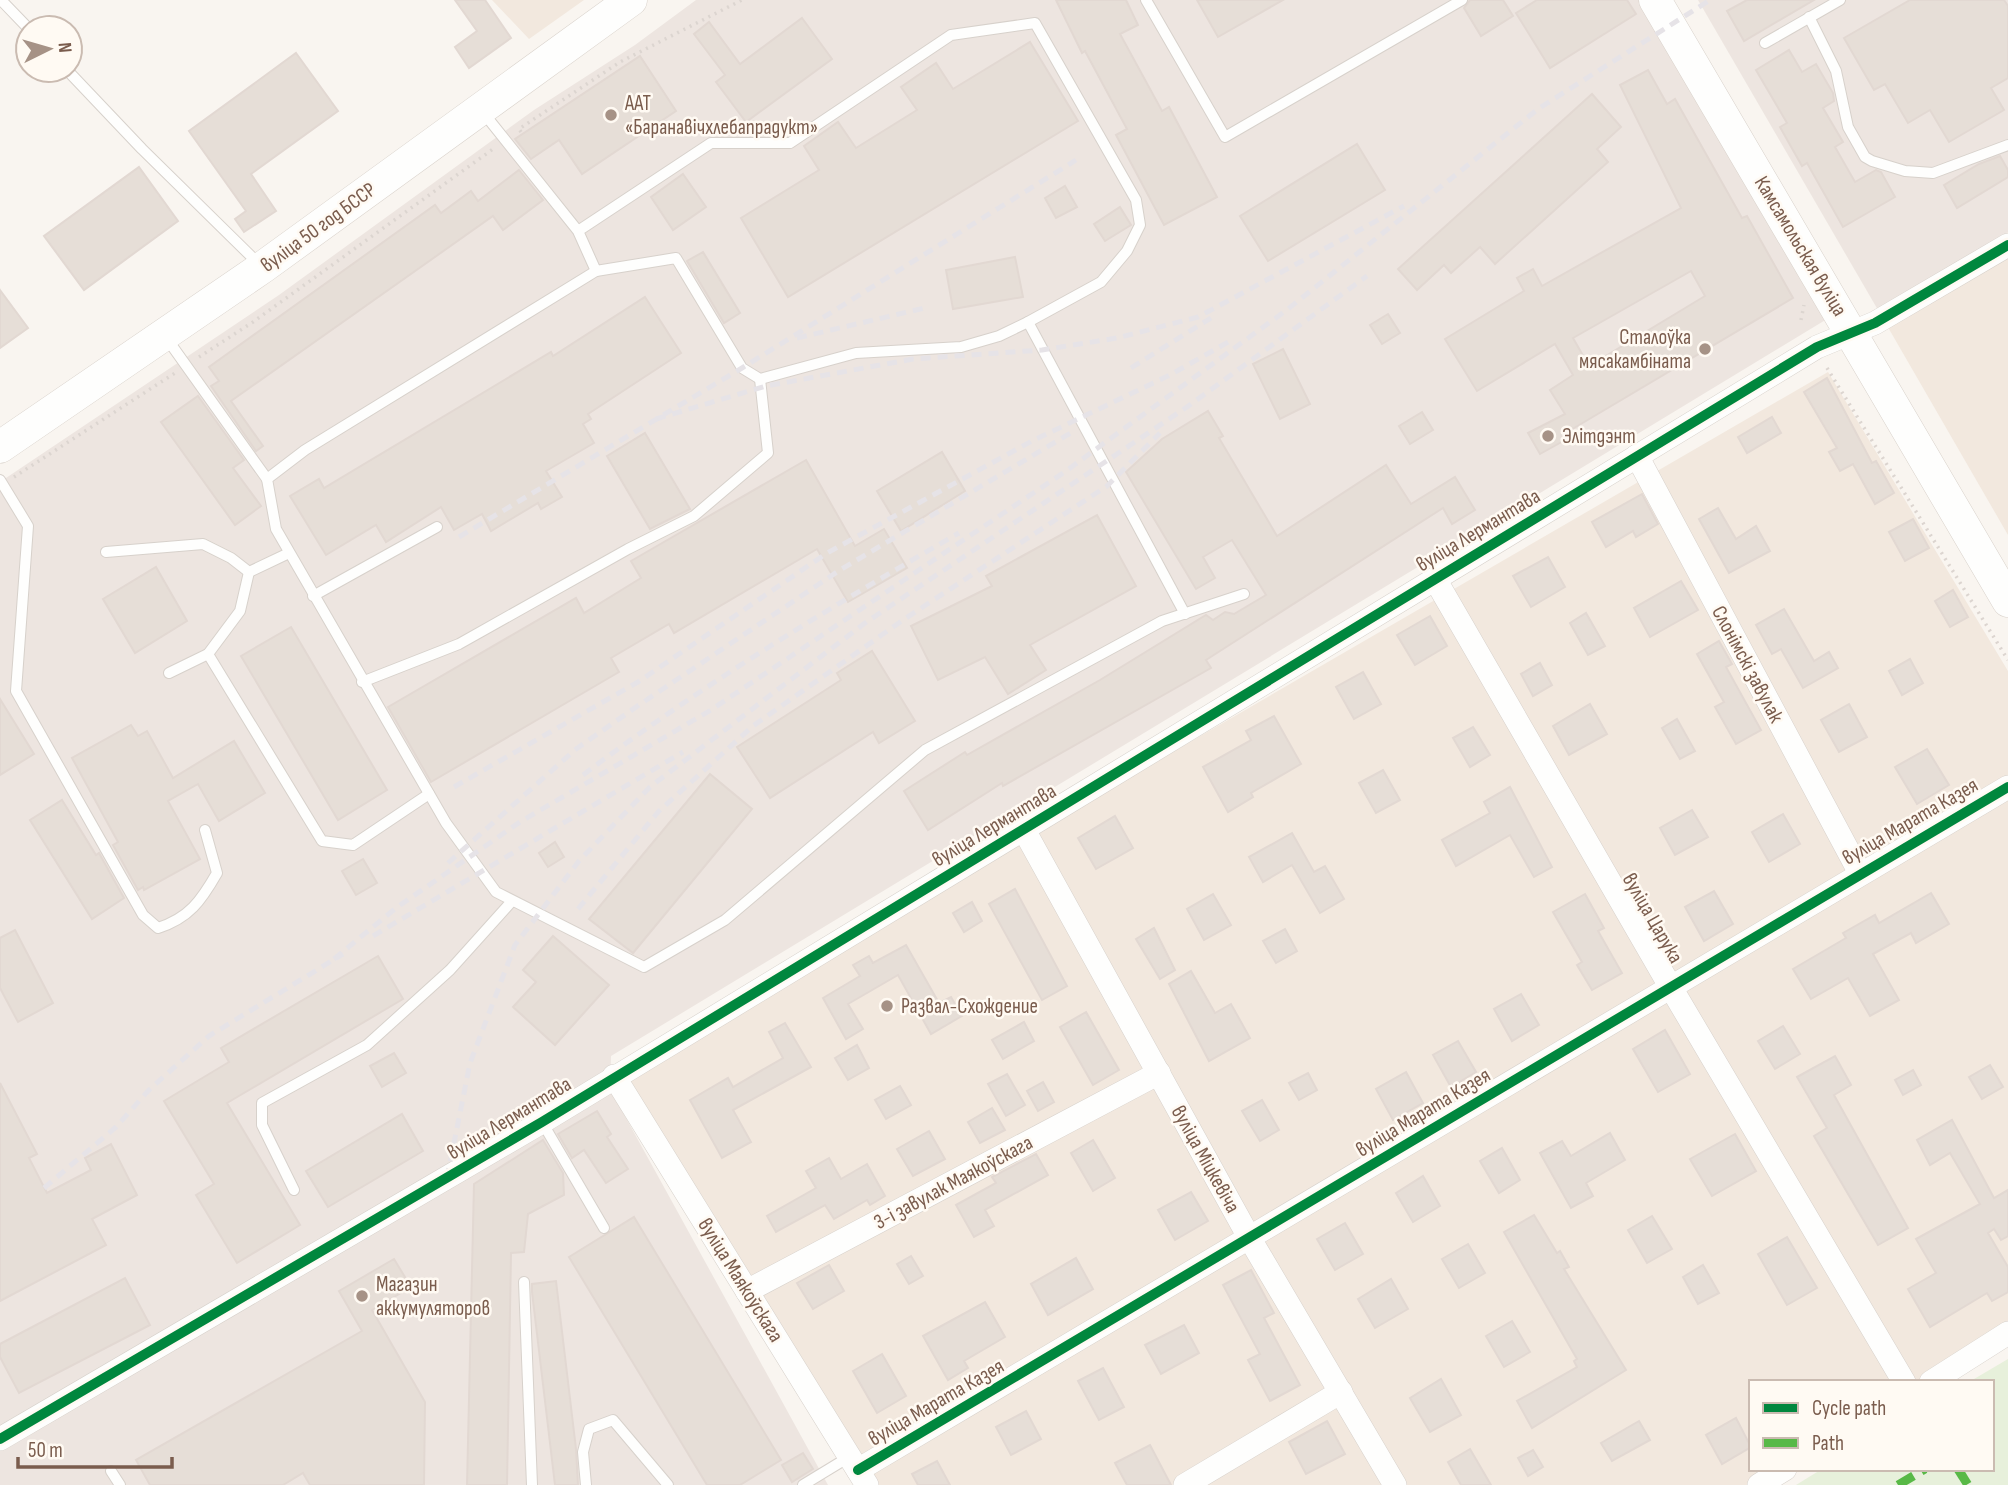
<svg xmlns="http://www.w3.org/2000/svg" width="2008" height="1485" viewBox="0 0 2008 1485" font-family="'Sofia Sans Condensed',sans-serif">
<style>
.residential{fill:#f2e8de}
.industrial{fill:#ede5e0}
.green{fill:#e7f0db}
.building{fill:#e6ded7;stroke:#e2d8d2;stroke-width:2;fill-rule:evenodd}
.lines{fill:none;stroke-linecap:round;stroke-linejoin:round}
.lane-casing{stroke:#d7d1cb;stroke-width:12}
.street-casing{stroke:#d7d1cb;stroke-width:24}
.secondary-casing{stroke:#d9d2cb;stroke-width:33}
.path{stroke:#dcd5d0;stroke-width:3.5;stroke-dasharray:2 5;stroke-linecap:butt}
.lane{stroke:#fefefd;stroke-width:10}
.street{stroke:#fefefd;stroke-width:23}
.secondary{stroke:#fefefd;stroke-width:32}
.rail{stroke:#e6e3e7;stroke-width:5;stroke-dasharray:10 7;stroke-linecap:butt}
.quiet{stroke:#58b947;stroke-width:9;stroke-dasharray:18 9;stroke-linecap:butt}
.cycleway-casing{stroke:#fffaf3;stroke-width:15}
.cycleway{stroke:#00873e;stroke-width:10}
.poi-dot{fill:#a69286;stroke:#fffaf3;stroke-width:2.5}
.labels{text-anchor:middle;stroke-width:5;stroke-linejoin:round;paint-order:stroke}
.poi-label{font-size:21px;fill:#7a5c4d;stroke:#fffaf3;text-anchor:start}
.street-label{font-size:21px;fill:#7a5c4d;stroke:#fffaf3}
</style>
<rect width="100%" height="100%" fill="#f9f5f0"/>
<!-- residential -->
<g class="residential">
<polygon points="492,0 584,0 529,39"/>
<polygon points="2008,232 2008,535 1878,310"/>
<polygon points="1828,372 2008,671 2008,1324 1915,1382 1751,1382 1751,1469 1775,1469 1750,1485 862,1485 614,1076"/>
</g>
<!-- industrial -->
<g class="industrial">
<polygon points="696,0 1645,0 1832,316 611,1056 610,1089 828,1485 0,1485 0,482 279,295 534,110 635,45"/>
<polygon points="1698,0 2008,0 2008,232 1878,310"/>
</g>
<!-- green -->
<polygon class="green" points="2008,1359 2008,1485 1796,1485 1822,1469 1992,1469 1992,1382 1969,1382"/>
<!-- building -->
<g class="building">
<polygon points="455,0 485,0 511,38 469,68 455,47 477,31"/>
<polygon points="1056,0 1126,0 1138,25 1120,34 1162,111 1169,107 1217,197 1164,225 1116,135 1127,129 1085,51 1082,53"/>
<polygon points="1197,0 1283,0 1218,37"/>
<polygon points="1470,0 1503,0 1513,16 1481,36 1464,8"/>
<polygon points="1537,0 1627,0 1636,14 1550,68 1516,13"/>
<polygon points="1747,0 1814,0 1744,41 1727,11"/>
<polygon points="1910,0 2004,0 2008,6 2008,78 1991,88 2004,110 1949,142 1930,110 1908,123 1885,84 1874,90 1844,38"/>
<polygon points="802,18 832,59 746,122 716,82 725,75 694,34 709,22 740,64"/>
<polygon points="1030,42 1078,121 788,297 741,218 819,170 804,146 838,122 856,148 917,110 901,87 936,63 953,89"/>
<polygon points="1789,50 1802,72 1816,64 1833,93 1834,101 1823,108 1843,142 1835,147 1855,182 1876,170 1881,172 1895,197 1843,227 1807,163 1802,166 1780,127 1787,123 1756,70"/>
<polygon points="296,53 338,111 251,174 276,211 244,232 235,219 246,211 189,131"/>
<polygon points="640,56 676,111 582,174 559,140 531,159 515,139"/>
<path d="M1648 70 1667 104 1675 99 1742 218 1747 216 1793 298 1564 434 1567 439 1540 454 1528 433 1565 414 1550 390 1573 375 1555 344 1477 391 1445 339 1524 291 1517 278 1533 269 1542 286 1681 208 1620 85ZM1691 271 1705 296 1589 366 1573 338Z"/>
<polygon points="1592,94 1621,127 1597,149 1608,162 1495,264 1480,247 1451,273 1444,265 1417,290 1398,269"/>
<polygon points="1357,144 1385,190 1268,261 1240,216"/>
<polygon points="2000,156 2008,170 2008,177 1957,208 1944,185 1979,164"/>
<polygon points="139,167 178,221 84,290 44,236"/>
<polygon points="519,170 543,200 503,230 493,216 231,401 263,446 256,451 211,386 219,381 209,367 435,205 441,213 471,191 478,201"/>
<polygon points="683,174 706,207 673,230 651,197"/>
<polygon points="1065,186 1077,207 1056,218 1045,198"/>
<polygon points="1120,207 1131,225 1105,241 1094,224"/>
<polygon points="703,252 740,313 724,323 687,261"/>
<polygon points="1015,257 1023,297 953,309 946,270"/>
<polygon points="0,290 28,328 0,348"/>
<polygon points="645,297 681,353 588,414 591,419 583,424 594,443 546,471 562,497 541,509 538,503 491,531 482,514 454,530 441,507 386,542 376,525 326,555 290,496 319,479 324,488 551,352 553,356"/>
<polygon points="1388,314 1400,333 1382,344 1370,325"/>
<polygon points="1283,349 1310,404 1280,419 1253,364"/>
<polygon points="1827,378 1872,463 1876,461 1894,493 1875,504 1853,464 1840,471 1829,452 1837,448 1804,392"/>
<polygon points="198,396 244,460 233,468 261,506 235,525 161,422"/>
<polygon points="1208,411 1223,436 1219,438 1277,536 1386,465 1411,504 1455,477 1475,510 1452,524 1443,508 1206,660 1211,668 1003,786 1002,783 928,830 904,791 965,752 967,755 1100,680 1206,615 1213,620 1225,612 1234,614 1266,595 1232,540 1203,557 1215,578 1196,589 1126,472 1162,439"/>
<polygon points="1422,412 1433,430 1410,444 1399,426"/>
<polygon points="1772,417 1781,433 1747,453 1738,437"/>
<polygon points="645,433 690,509 650,529 607,456"/>
<polygon points="942,452 965,491 901,531 877,491"/>
<polygon points="806,460 855,546 884,529 907,568 848,602 817,549 674,633 669,624 611,658 619,672 431,782 388,707 576,598 584,613 641,578 631,561"/>
<polygon points="1642,494 1658,524 1636,537 1633,531 1606,547 1592,522"/>
<polygon points="1718,508 1736,539 1756,526 1770,551 1729,573 1699,519"/>
<polygon points="1097,515 1136,586 1030,645 1046,670 1008,694 985,657 938,680 911,626 992,586 986,576"/>
<polygon points="1913,519 1929,548 1905,561 1889,532"/>
<polygon points="1548,557 1565,587 1531,607 1513,576"/>
<polygon points="156,567 187,621 135,653 103,599"/>
<polygon points="1681,581 1698,610 1650,637 1634,608"/>
<polygon points="1953,590 1968,617 1950,627 1935,601"/>
<polygon points="1784,609 1814,661 1829,652 1838,668 1803,688 1781,649 1772,654 1756,625"/>
<polygon points="1586,613 1605,646 1588,655 1570,623"/>
<polygon points="1430,616 1447,646 1415,665 1397,635"/>
<polygon points="291,627 387,790 338,820 241,656"/>
<polygon points="1719,641 1732,664 1726,667 1761,730 1736,744 1715,707 1724,702 1697,654"/>
<polygon points="872,651 915,721 879,743 873,732 770,798 737,747 841,680 837,673"/>
<polygon points="1910,659 1923,683 1902,695 1889,671"/>
<polygon points="1540,663 1552,685 1533,696 1521,674"/>
<polygon points="1363,672 1381,704 1354,719 1336,687"/>
<polygon points="0,699 34,754 0,775"/>
<polygon points="1590,704 1607,734 1569,755 1553,726"/>
<polygon points="1849,704 1867,737 1839,752 1821,720"/>
<polygon points="1274,716 1301,764 1251,793 1253,797 1228,812 1203,767 1251,740 1246,731"/>
<polygon points="1677,719 1695,751 1680,759 1662,728"/>
<polygon points="131,725 138,736 147,731 173,778 234,741 265,793 219,821 198,784 168,801 200,859 144,890 143,887 138,890 113,845 118,842 72,758"/>
<polygon points="1473,727 1490,755 1470,767 1453,738"/>
<polygon points="1927,749 1949,785 1917,804 1895,767"/>
<polygon points="1383,770 1400,800 1376,813 1359,783"/>
<polygon points="710,774 752,809 633,953 589,919"/>
<polygon points="1510,787 1552,867 1534,877 1510,835 1456,866 1442,840 1490,813 1484,802"/>
<polygon points="62,800 96,855 99,853 124,898 92,919 30,820"/>
<polygon points="1692,810 1708,837 1675,855 1660,828"/>
<polygon points="1783,814 1800,844 1769,862 1752,832"/>
<polygon points="1115,816 1133,848 1096,869 1078,838"/>
<polygon points="1292,833 1314,872 1325,866 1344,899 1320,913 1292,865 1263,882 1249,857"/>
<polygon points="555,842 564,857 548,867 539,853"/>
<polygon points="363,859 377,883 356,895 342,871"/>
<polygon points="1015,889 1067,986 1042,1000 989,904"/>
<polygon points="1714,891 1733,924 1704,941 1685,907"/>
<polygon points="1931,893 1949,924 1916,943 1911,933 1873,954 1899,1000 1870,1016 1848,978 1811,999 1793,969 1846,938 1843,933 1875,915 1879,923"/>
<polygon points="1213,894 1231,925 1204,940 1187,909"/>
<polygon points="1585,894 1604,928 1598,931 1622,973 1592,990 1577,965 1582,962 1553,912"/>
<polygon points="972,902 982,921 964,932 953,913"/>
<polygon points="1154,928 1175,970 1160,979 1136,939"/>
<polygon points="1285,929 1297,951 1276,963 1263,941"/>
<polygon points="15,930 53,1003 18,1022 0,988 0,938"/>
<polygon points="553,936 609,985 555,1045 513,1007 536,982 523,970"/>
<polygon points="906,945 939,1003 951,997 962,1016 931,1034 898,975 848,1004 863,1029 846,1039 823,998 860,976 853,965 869,956 873,963"/>
<polygon points="378,956 403,999 227,1103 300,1225 237,1263 196,1195 214,1184 164,1101 229,1062 221,1048"/>
<polygon points="1191,971 1215,1013 1231,1004 1250,1038 1209,1061 1169,984"/>
<polygon points="1521,994 1539,1025 1512,1041 1494,1009"/>
<polygon points="1086,1012 1119,1070 1093,1085 1060,1027"/>
<polygon points="1024,1022 1034,1041 1003,1059 992,1040"/>
<polygon points="785,1023 811,1067 733,1110 751,1142 722,1158 690,1100 728,1078 733,1087 783,1058 769,1032"/>
<polygon points="1783,1026 1800,1054 1775,1069 1758,1041"/>
<polygon points="1665,1030 1690,1074 1658,1092 1633,1049"/>
<polygon points="1458,1041 1476,1072 1451,1087 1433,1055"/>
<polygon points="857,1045 869,1068 848,1080 835,1058"/>
<polygon points="394,1053 406,1073 382,1087 370,1066"/>
<polygon points="1835,1056 1851,1085 1834,1095 1908,1228 1878,1245 1814,1136 1827,1128 1797,1077"/>
<polygon points="1990,1065 2003,1087 1982,1099 1969,1077"/>
<polygon points="1913,1070 1921,1085 1903,1095 1895,1080"/>
<polygon points="1406,1072 1423,1103 1393,1120 1376,1089"/>
<polygon points="1308,1073 1317,1090 1299,1100 1289,1083"/>
<polygon points="1007,1074 1025,1105 1006,1116 988,1084"/>
<polygon points="1043,1082 1054,1102 1038,1111 1027,1091"/>
<polygon points="0,1083 37,1154 29,1158 47,1193 91,1170 85,1158 111,1144 137,1195 92,1219 106,1245 0,1301"/>
<polygon points="900,1086 911,1105 886,1119 875,1100"/>
<polygon points="1262,1100 1279,1130 1260,1141 1242,1111"/>
<polygon points="992,1108 1005,1130 980,1143 968,1122"/>
<polygon points="597,1111 611,1134 607,1137 628,1169 606,1183 584,1150 572,1158 558,1134"/>
<polygon points="402,1114 423,1151 328,1207 306,1171"/>
<polygon points="1952,1120 1994,1198 2008,1190 2008,1236 2001,1240 1994,1229 1988,1233 2008,1267 2008,1292 1992,1301 1987,1293 1930,1327 1908,1289 1936,1273 1916,1239 1980,1204 1950,1153 1930,1165 1917,1140"/>
<polygon points="929,1131 945,1159 913,1176 897,1149"/>
<polygon points="1610,1133 1625,1160 1586,1183 1593,1196 1571,1208 1540,1153 1562,1141 1571,1156"/>
<polygon points="1735,1134 1756,1171 1712,1196 1690,1159"/>
<polygon points="543,1140 563,1173 564,1195 528,1214 524,1252 511,1253 507,1485 467,1485 474,1184"/>
<polygon points="1093,1140 1115,1178 1093,1191 1071,1153"/>
<polygon points="1502,1148 1520,1180 1499,1193 1480,1161"/>
<polygon points="1036,1154 1048,1175 985,1210 994,1226 974,1237 956,1205 996,1183 992,1177"/>
<polygon points="829,1158 841,1179 867,1164 885,1196 870,1205 867,1200 834,1219 825,1205 776,1232 767,1216 816,1188 806,1171"/>
<polygon points="1423,1176 1440,1206 1413,1222 1396,1193"/>
<polygon points="1191,1192 1208,1221 1175,1240 1158,1210"/>
<polygon points="1534,1215 1557,1253 1560,1251 1569,1267 1564,1269 1626,1370 1532,1428 1517,1401 1577,1367 1574,1361 1577,1359 1504,1232"/>
<polygon points="1652,1216 1672,1249 1647,1263 1628,1230"/>
<polygon points="634,1217 781,1460 740,1485 707,1485 569,1257"/>
<polygon points="1345,1223 1363,1254 1335,1270 1317,1239"/>
<polygon points="1787,1237 1817,1288 1787,1305 1758,1254"/>
<polygon points="1468,1244 1485,1273 1459,1288 1442,1259"/>
<polygon points="911,1256 923,1276 909,1284 897,1264"/>
<polygon points="1076,1258 1093,1289 1048,1315 1031,1284"/>
<polygon points="394,1259 411,1287 372,1310 425,1402 424,1485 310,1485 303,1473 283,1485 150,1485 136,1460 362,1331 339,1291"/>
<polygon points="829,1265 844,1291 813,1309 797,1283"/>
<polygon points="1703,1265 1719,1293 1698,1304 1683,1277"/>
<polygon points="1251,1270 1274,1313 1264,1318 1300,1385 1270,1401 1248,1360 1260,1354 1223,1285"/>
<polygon points="125,1278 150,1325 19,1393 0,1357 0,1344"/>
<polygon points="1391,1279 1408,1309 1375,1328 1358,1299"/>
<polygon points="556,1281 576,1449 578,1485 555,1485 532,1292 532,1284"/>
<polygon points="985,1302 1005,1337 964,1361 968,1368 948,1380 923,1336"/>
<polygon points="1512,1321 1530,1352 1504,1367 1486,1336"/>
<polygon points="1184,1325 1199,1353 1161,1374 1145,1345"/>
<polygon points="882,1354 906,1396 877,1413 853,1371"/>
<polygon points="1103,1368 1124,1407 1099,1420 1078,1381"/>
<polygon points="1441,1379 1461,1415 1430,1432 1410,1398"/>
<polygon points="1026,1411 1041,1439 1011,1455 996,1427"/>
<polygon points="1736,1418 1751,1447 1722,1464 1706,1435"/>
<polygon points="1327,1421 1345,1454 1306,1474 1289,1442"/>
<polygon points="1639,1421 1650,1440 1612,1461 1601,1443"/>
<polygon points="1150,1445 1171,1485 1127,1485 1115,1463"/>
<polygon points="1470,1449 1491,1485 1461,1485 1448,1462"/>
<polygon points="1533,1450 1543,1467 1528,1476 1518,1458"/>
<polygon points="803,1453 813,1469 792,1482 782,1465"/>
<polygon points="937,1461 950,1485 918,1485 912,1474"/>
</g>
<g class="lines">
<defs>
<g id="lane">
<polyline points="1,0 28,28"/>
<polyline points="1146,0 1225,137 1462,0"/>
<polyline points="1809,17 1836,71 1848,127 1865,157 1872,161 1905,171 1933,173 2008,145"/>
<polyline points="1765,43 1840,0"/>
<polyline points="67,70 142,149 261,266"/>
<polyline points="482,111 578,231 711,143 790,143 951,35 1035,23 1136,200 1140,225 1127,251 1101,282 1028,322 999,336 961,347 856,353 760,379 742,368 676,258 596,271 578,231"/>
<polyline points="596,271 305,450 267,479 276,529 446,823 496,892 644,967 725,920 925,750 1162,621 1244,594"/>
<polyline points="1028,322 1185,614"/>
<polyline points="165,336 267,479"/>
<path d="M0 480 28 526 16 691 143 915 158 928C189 918 201 901 217 873L205 830"/>
<polyline points="106,552 203,544 231,558 249,572 289,553"/>
<polyline points="313,596 437,527"/>
<polyline points="208,654 322,841 353,845 429,794"/>
<polyline points="169,673 208,654 240,611 249,572"/>
<polyline points="362,682 459,644 628,549 694,516 768,453 760,379"/>
<polyline points="542,1122 604,1228"/>
<polyline points="294,1190 262,1125 262,1103 367,1045 450,970 512,901"/>
<polyline points="524,1282 532,1485"/>
<polyline points="111,1471 120,1485"/>
<polyline points="586,1485 583,1452 589,1429 613,1420 668,1485"/>
<polyline points="803,1485 849,1457"/>
</g>
<g id="street">
<polyline points="1637,456 1860,873"/>
<polyline points="1435,579 1670,986 1904,1382"/>
<polyline points="1024,830 1250,1239 1395,1485"/>
<polyline points="614,1076 867,1485"/>
<polyline points="747,1291 1159,1073"/>
<polyline points="1931,1382 2008,1333"/>
<polyline points="0,1439 542,1122 1817,347 1875,323 2008,245"/>
<polyline points="858,1470 2008,787"/>
<polyline points="1185,1485 1341,1392"/>
<polyline points="1759,1485 1785,1469"/>
</g>
<g id="secondary">
<polyline points="1655,0 2008,601"/>
<polyline points="0,447 263,267 631,0"/>
</g>
</defs>
<!-- lane casing -->
<use href="#lane" class="lane-casing"/>
<!-- street casing -->
<use href="#street" class="street-casing"/>
<!-- secondary casing -->
<use href="#secondary" class="secondary-casing"/>
<!-- path -->
<g class="path">
<polyline points="521,132 519,129 620,62 742,0"/>
<polyline points="1801,320 1804,305"/>
<polyline points="199,357 253,322 493,149"/>
<polyline points="1827,368 2008,660"/>
<polyline points="14,477 175,373"/>
</g>
<!-- lane -->
<use href="#lane" class="lane"/>
<!-- street -->
<use href="#street" class="street"/>
<!-- secondary -->
<use href="#secondary" class="secondary"/>
<!-- rail -->
<g class="rail">
<polyline points="797,338 929,307"/>
<polyline points="1131,368 1211,318"/>
<polyline points="656,419 766,386 913,359 1042,350 1117,338 1198,317 1404,206"/>
<polyline points="459,537 742,368 1076,160"/>
<path d="M583 775C702 685 830 607 959 533"/>
<polyline points="454,787 638,682 827,553 1032,441 1170,375 1230,341"/>
<polyline points="448,863 576,749 639,705 840,570 1074,431"/>
<polyline points="578,909 659,811 753,726 903,620 1107,486 1160,433"/>
<polyline points="373,936 683,752"/>
<polyline points="334,959 396,908 520,822 711,710 1066,471 1288,309 1538,109 1710,0"/>
<polyline points="447,1178 470,1063 515,945 579,861 650,787 865,623 1187,407 1367,276"/>
<polyline points="44,1188 116,1127 149,1090 209,1036 343,954"/>
</g>
<!-- quiet -->
<g class="quiet">
<polyline points="1958,1469 1968,1485"/>
<polyline points="1898,1485 1925,1469"/>
</g>
<defs>
<g id="cycleway">
<polyline points="0,1439 542,1122 1817,347 1875,323 2008,245"/>
<polyline points="858,1470 2008,787"/>
</g>
</defs>
<!-- cycleway casing -->
<use href="#cycleway" class="cycleway-casing"/>
<!-- cycleway -->
<use href="#cycleway" class="cycleway"/>
</g>
<!-- markers -->
<g class="poi-dot">
<circle cx="611" cy="115" r="7"/>
<circle cx="1705" cy="349" r="7"/>
<circle cx="1548" cy="436" r="7"/>
<circle cx="887" cy="1006" r="7"/>
<circle cx="362" cy="1296" r="7"/>
</g>
<g class="labels">
<!-- poi labels -->
<g class="poi-label">
<text x="625" y="110">ААТ<tspan x="625" dy="24">«Баранавічхлебапрадукт»</tspan></text>
<text x="1691" y="344" text-anchor="end">Сталоўка<tspan x="1691" dy="24">мясакамбіната</tspan></text>
<text x="1562" y="443">Элітдэнт</text>
<text x="901" y="1013">Развал-Схождение</text>
<text x="376" y="1291">Магазин<tspan x="376" dy="24">аккумуляторов</tspan></text>
</g>
<!-- street labels -->
<g class="street-label">
<text transform="translate(318 227) rotate(-36)" y="7">вуліца 50 год БССР</text>
<text transform="translate(1801 246) rotate(59)" y="7">Камсамольская вуліца</text>
<text transform="translate(1478 530) rotate(-31)" y="7">вуліца Лермантава</text>
<text transform="translate(1748 664) rotate(62)" y="7">Слонімскі завулак</text>
<text transform="translate(1910 821) rotate(-30)" y="7">вуліца Марата Казея</text>
<text transform="translate(994 825) rotate(-31)" y="7">вуліца Лермантава</text>
<text transform="translate(1653 918) rotate(60)" y="7">вуліца Царука</text>
<text transform="translate(1423 1112) rotate(-31)" y="7">вуліца Марата Казея</text>
<text transform="translate(509 1118) rotate(-31)" y="7">вуліца Лермантава</text>
<text transform="translate(1206 1159) rotate(61)" y="7">вуліца Міцкевіча</text>
<text transform="translate(953 1182) rotate(-28)" y="7">3-і завулак Маякоўскага</text>
<text transform="translate(741 1280) rotate(58)" y="7">вуліца Маякоўскага</text>
<text transform="translate(936 1402) rotate(-30)" y="7">вуліца Марата Казея</text>
</g>
</g>
<!-- legend -->
<rect x="1749" y="1380" width="245" height="91" fill="#fffaf3" stroke="#cabbb1" stroke-width="2"/>
<rect x="1763" y="1403" width="35" height="10" fill="#00873e" stroke="#cabbb1" stroke-width="2"/>
<text x="1812" y="1415" font-size="21" fill="#7a5c4d">Cycle path</text>
<rect x="1763" y="1438" width="35" height="10" fill="#58b947" stroke="#cabbb1" stroke-width="2"/>
<text x="1812" y="1450" font-size="21" fill="#7a5c4d">Path</text>
<!-- north arrow -->
<g transform="translate(49 49) rotate(85)"><circle r="33" fill="#fffaf3" stroke="#cabbb1" stroke-width="2"/>
<path d="M0-5L12 26L0 18L-12 26Z" fill="#a69286"/>
<text y="-10" font-size="19" font-weight="bold" text-anchor="middle" fill="#7a5c4d">N</text>
</g>
<!-- scale -->
<path d="M18 1457v10h154v-10" fill="none" stroke="#7a5c4d" stroke-width="3.5"/>
<text x="28" y="1457" font-size="21" fill="#7a5c4d" stroke="#fffaf3" stroke-width="5" paint-order="stroke">50 m</text>
</svg>
